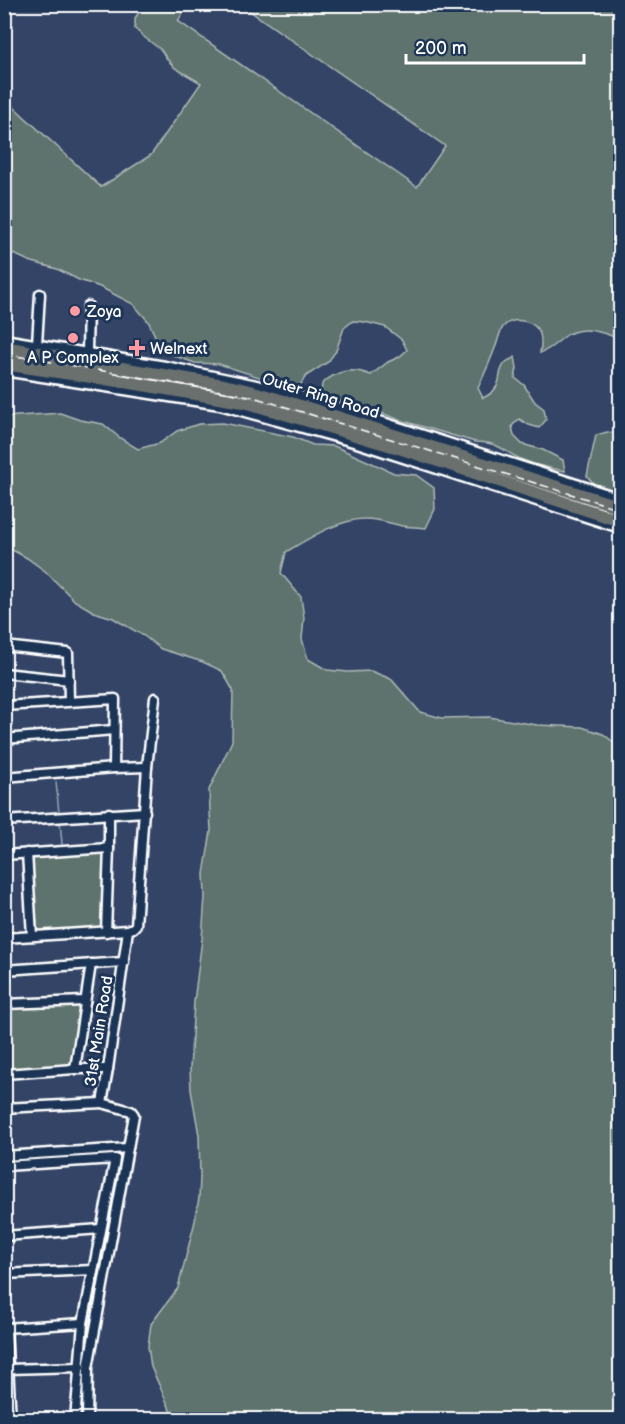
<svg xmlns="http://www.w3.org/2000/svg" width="625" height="1424" viewBox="0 0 625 1424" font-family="'Balsamiq Sans',sans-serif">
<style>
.green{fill:#5e736e;stroke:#aeb9b6;stroke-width:1.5}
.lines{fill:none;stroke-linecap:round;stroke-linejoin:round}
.stream{stroke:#8fa9ba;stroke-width:1.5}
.minor-casing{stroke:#fff;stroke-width:13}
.major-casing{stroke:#fff;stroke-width:15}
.highway-casing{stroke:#fff;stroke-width:16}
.minor{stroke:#1d3557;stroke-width:8}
.major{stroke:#6a706d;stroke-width:10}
.highway{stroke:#6a706d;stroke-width:12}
.rail{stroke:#fff;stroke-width:1.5;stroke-dasharray:9 4.5;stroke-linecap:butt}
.poi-dot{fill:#ff9aa2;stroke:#1d3557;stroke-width:2}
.labels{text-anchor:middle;stroke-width:6;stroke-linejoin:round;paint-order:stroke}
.poi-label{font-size:16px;fill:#fff;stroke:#1d3557;text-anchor:start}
.street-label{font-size:16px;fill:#fff;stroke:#1d3557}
</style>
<rect width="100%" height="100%" fill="#346"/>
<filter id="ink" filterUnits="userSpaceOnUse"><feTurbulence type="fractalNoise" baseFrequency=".0167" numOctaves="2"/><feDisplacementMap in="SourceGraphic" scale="12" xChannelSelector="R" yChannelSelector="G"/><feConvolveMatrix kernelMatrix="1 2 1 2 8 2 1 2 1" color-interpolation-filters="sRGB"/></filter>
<g filter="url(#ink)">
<!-- green -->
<g class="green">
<path d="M144 5H188L178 21 417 187 445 146 241 5H620V339C602 332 581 324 564 337 555 344 551 349 540 353 541 347 542 340 540 334 536 321 514 316 504 326 499 331 498 342 495 348 490 362 484 375 478 388L483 398C507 386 494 374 506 362 509 360 512 359 515 357L517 368 515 378 524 385 535 402 544 409 546 420 539 428 529 425 519 419 512 426 514 436 522 444 543 450 563 460 565 471C551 468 536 466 523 460 503 452 500 442 475 442L400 420 360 405 330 398 321 394 322 384C337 370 352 367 371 375L388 362 399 357 407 350 402 340 385 327 365 322 353 321 344 328 336 351 328 362 306 376 300 385 290 387 219 364 195 363 175 356 163 348 158 342 148 321 133 304 100 287 79 280 57 269 29 261 5 250V99L101 187 151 155 201 83 175 68 167 59 161 50 144 37 135 29V18Z"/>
<path d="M60 413 80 420 103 424 120 438 138 449 160 443 177 431 199 424 223 423 293 437 313 445 334 446 394 473 416 475 434 488 435 509 426 528C418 527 410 527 402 526 390 523 378 519 365 519 339 519 308 539 286 552L281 573 301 597 304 618 302 639 308 659 327 670 348 672 371 671 391 679 420 712 442 718 489 717 537 725 582 727 603 734 620 747V1419H172L169 1407 151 1367 148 1346 151 1324 178 1288 195 1221 199 1198 200 1177 199 1135 191 1090 190 1069 194 1002 202 939 205 896 204 874 211 831 209 790 232 741 233 690 222 671 203 662 161 649 144 636 113 618 94 612 75 601 45 571 27 558 5 546V417Z"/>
<polygon points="607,432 620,434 620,493 594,484 587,476 596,435"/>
<polygon points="107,853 101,928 35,933 31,857"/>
<polygon points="82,1004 73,1065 5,1071 4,1007"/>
</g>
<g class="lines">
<!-- stream -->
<g class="stream">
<polyline points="56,782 59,813"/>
<polyline points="60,821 62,844"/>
</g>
<defs>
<g id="minor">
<polyline points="4,339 165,366 252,384 308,398 620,498"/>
<polyline points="37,344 40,294"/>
<polyline points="87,352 88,306"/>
<polyline points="4,371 220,405 357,443 620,528"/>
<polyline points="4,646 68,653 69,701"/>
<polyline points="4,673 69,680"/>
<polyline points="4,706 115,699 114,768"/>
<polyline points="4,739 114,730"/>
<polyline points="4,777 114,768 147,767"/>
<polyline points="4,821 145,812"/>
<polyline points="27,853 32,936"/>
<polyline points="4,855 109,848"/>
<polyline points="106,932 109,848 109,813"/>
<polyline points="4,938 128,930 133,928 136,925 147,767 155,698"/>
<polyline points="4,970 124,962"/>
<polyline points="4,1004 85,1001"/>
<polyline points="75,1069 91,964"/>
<polyline points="4,1074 75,1069 108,1069"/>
<polyline points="4,1108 102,1103"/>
<polyline points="4,1156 128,1148"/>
<polyline points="4,1166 115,1159 83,1323 75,1420"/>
<polyline points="4,1236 101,1229"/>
<polyline points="4,1274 93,1270"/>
<polyline points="4,1328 83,1323"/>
<polyline points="6,1328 11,1420"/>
<polyline points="8,1369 80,1367"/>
<polyline points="87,1420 88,1368 134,1115 131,1111 102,1103 108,1069 128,930"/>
</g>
<polyline id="major" points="4,356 114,374"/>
<g id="highway">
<polyline points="4,347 127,369 224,385 250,391 334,416 620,507"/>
<polyline points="4,364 125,382 248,403 402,449 620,521"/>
</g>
</defs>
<!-- minor casing -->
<use href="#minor" class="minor-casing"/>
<!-- major casing -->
<use href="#major" class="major-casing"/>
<!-- highway casing -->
<use href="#highway" class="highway-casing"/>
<!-- minor -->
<use href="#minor" class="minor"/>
<!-- major -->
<use href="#major" class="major"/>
<!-- highway -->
<use href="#highway" class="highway"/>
<!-- rail -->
<polyline class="rail" points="4,354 250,396 620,509"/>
</g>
</g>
<!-- markers -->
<g class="poi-dot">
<circle cx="75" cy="311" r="6"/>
<circle cx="73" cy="338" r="6"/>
<path d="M134 339h6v6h6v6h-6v6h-6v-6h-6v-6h6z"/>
</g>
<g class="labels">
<!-- poi labels -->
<g class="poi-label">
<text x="87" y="317">Zoya</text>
<text x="150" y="354">Welnext</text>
<text x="73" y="363" text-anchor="middle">A P Complex</text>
</g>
<!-- street labels -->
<g class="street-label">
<text transform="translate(321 395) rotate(17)" y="6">Outer Ring Road</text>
<text transform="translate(98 1031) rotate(-81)" y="6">31st Main Road</text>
</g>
</g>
<!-- margin -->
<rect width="625" height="1424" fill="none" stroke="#1d3557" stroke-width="24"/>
<rect x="12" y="12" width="601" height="1400" fill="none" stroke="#fff" stroke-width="2" filter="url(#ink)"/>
<!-- scale -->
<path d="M406 54v9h178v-9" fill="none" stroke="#ffffff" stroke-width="3"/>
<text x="415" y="54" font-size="18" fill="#ffffff" stroke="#1d3557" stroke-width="4.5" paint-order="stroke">200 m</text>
</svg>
